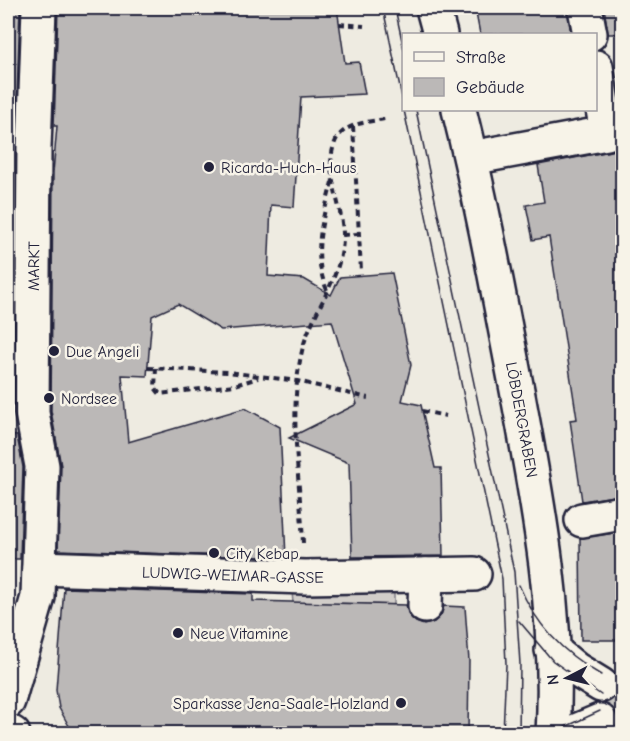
<svg xmlns="http://www.w3.org/2000/svg" width="630" height="741" viewBox="0 0 630 741" font-family="'Comic Neue',sans-serif">
<style>
.green{fill:#d1cdc9;stroke:#7a7882;stroke-width:1.5}
.building{fill:#bbb8b7;stroke:#22223b;stroke-width:1.5}
.lines{fill:none;stroke-linecap:round;stroke-linejoin:round}
.minor-tunnel{stroke:#c5c3c0;stroke-width:33;stroke-dasharray:33 16;stroke-linecap:butt}
.minor-casing{stroke:#22223b;stroke-width:38}
.path{stroke:#22223b;stroke-width:4;stroke-dasharray:6 4.5;stroke-linecap:butt}
.minor{stroke:#f7f3e8;stroke-width:33}
.tram{stroke:#22223b;stroke-width:1.5}
.poi-dot{fill:#22223b;stroke:#f7f3e8;stroke-width:2}
.labels{text-anchor:middle;stroke-width:5;stroke-linejoin:round;paint-order:stroke}
.poi-label{font-size:16px;fill:#22223b;stroke:#f7f3e8;text-anchor:start}
.street-label{font-size:16px;fill:#22223b;stroke:#f7f3e8}
</style>
<rect width="100%" height="100%" fill="#eeebe1"/>
<filter id="ink" filterUnits="userSpaceOnUse"><feTurbulence type="fractalNoise" baseFrequency=".0167" numOctaves="2"/><feDisplacementMap in="SourceGraphic" scale="12" xChannelSelector="R" yChannelSelector="G"/><feConvolveMatrix kernelMatrix="1 2 1 2 8 2 1 2 1" color-interpolation-filters="sRGB"/></filter>
<g filter="url(#ink)">
<!-- green -->
<polygon class="green" points="292,591 394,592 394,605 342,603 345,664 298,665"/>
<!-- building -->
<g class="building">
<polygon points="8,8 20,8 16,128 8,128"/>
<polygon points="58,8 337,8 345,63 359,62 365,94 301,97 294,207 271,205 268,276 304,279 331,295 340,277 392,273 411,365 402,401 421,405 435,468 441,468 443,556 352,557 349,463 289,438 357,404 332,321 221,330 178,304 152,316 147,376 122,375 128,442 245,408 280,427 286,558 58,550 61,466 51,411 53,173 57,126 54,126"/>
<polygon points="475,8 567,8 571,34 480,34"/>
<polygon points="604,8 622,8 622,34 608,34"/>
<polygon points="622,144 622,495 582,501 570,420 577,419 549,237 533,240 526,205 544,202 538,165 610,151"/>
<polygon points="8,435 17,436 23,467 20,559 8,559"/>
<polygon points="622,532 622,640 581,640 580,538"/>
<polygon points="64,588 253,594 253,601 406,605 409,615 416,622 424,625 434,622 441,615 444,606 465,607 469,661 468,734 89,734 69,726 59,708 56,690"/>
</g>
<g class="lines">
<!-- minor-tunnel -->
<polyline class="minor-tunnel" points="601,685 622,694"/>
<defs>
<g id="minor">
<polyline points="433,8 440,34"/>
<polyline points="585,8 590,34"/>
<path id="s1" d="M459 110C482 202 499 296 517 390 538 503 560 618 553 734"/>
<polyline points="471,158 607,133 596,67"/>
<polyline points="582,520 622,513"/>
<path id="s2" d="M39 568 305 577 474 574"/>
<polyline points="425,606 426,575"/>
<polyline points="552,650 575,669 601,685"/>
<path id="s3" d="M8 701 38 597 42 466 32 413 34 148 39 8"/>
<polyline points="8,731 13,734"/>
<polyline points="569,734 600,721"/>
</g>
</defs>
<!-- minor casing -->
<use href="#minor" class="minor-casing"/>
<!-- path -->
<g class="path">
<polyline points="339,24 364,26"/>
<polyline points="353,126 361,271"/>
<polyline points="343,235 359,234"/>
<path d="M327 290C311 254 323 218 332 182"/>
<polyline points="148,368 228,372 297,381 368,398"/>
<polyline points="156,368 155,388 160,394 235,385 258,378"/>
<polyline points="422,411 446,416"/>
<path d="M303 543C300 481 288 412 302 351 311 312 344 276 343 235 343 205 322 170 336 140 345 123 368 122 385 119"/>
</g>
<!-- minor -->
<use href="#minor" class="minor"/>
<!-- tram -->
<g class="tram">
<polyline points="383,8 404,107"/>
<polyline points="395,8 404,50"/>
<polyline points="404,110 502,579 506,664 503,734"/>
<polyline points="416,110 514,572 520,664 519,734"/>
<path d="M519 585C536 626 564 654 601 675"/>
<polyline points="519,621 553,661 601,695"/>
<polyline points="550,734 600,711"/>
<polyline points="589,734 600,730"/>
</g>
</g>
</g>
<!-- markers -->
<g class="poi-dot">
<circle cx="209" cy="167" r="6"/>
<circle cx="54" cy="351" r="6"/>
<circle cx="49" cy="398" r="6"/>
<circle cx="214" cy="553" r="6"/>
<circle cx="178" cy="633" r="6"/>
<circle cx="401" cy="703" r="6"/>
</g>
<g class="labels">
<!-- poi labels -->
<g class="poi-label">
<text x="221" y="173">Ricarda-Huch-Haus</text>
<text x="66" y="357">Due Angeli</text>
<text x="61" y="404">Nordsee</text>
<text x="226" y="559">City Kebap</text>
<text x="190" y="639">Neue Vitamine</text>
<text x="389" y="709" text-anchor="end">Sparkasse Jena-Saale-Holzland</text>
</g>
<!-- street labels -->
<g class="street-label">
<text dy="6" stroke="none"><textPath href="#s3" startOffset="440">MARKT</textPath></text>
<text dy="6" stroke="none"><textPath href="#s1" startOffset="316">LÖBDERGRABEN</textPath></text>
<text dy="6" stroke="none"><textPath href="#s2" startOffset="194">LUDWIG-WEIMAR-GASSE</textPath></text>
</g>
</g>
<!-- margin -->
<rect width="630" height="741" fill="none" stroke="#f7f3e8" stroke-width="30"/>
<rect x="15" y="15" width="600" height="711" fill="none" stroke="#22223b" stroke-width="2" filter="url(#ink)"/>
<!-- legend -->
<rect x="402" y="33" width="195" height="78" fill="#f7f3e8" stroke="#a29fa3" stroke-width="1.5"/>
<rect x="414" y="52" width="30" height="9" fill="#f7f3e8" stroke="#a29fa3" stroke-width="1.5"/>
<text x="456" y="63" font-size="18" fill="#22223b">Straße</text>
<rect x="414" y="78" width="30" height="18" fill="#bbb8b7" stroke="#a29fa3" stroke-width="1.5"/>
<text x="456" y="93" font-size="18" fill="#22223b">Gebäude</text>
<!-- north arrow -->
<g transform="translate(567 678) rotate(263)" stroke="#f7f3e8" stroke-width="4.5" paint-order="stroke">
<path d="M0-4.5L10 22L0 15L-10 22Z" fill="#22223b"/>
<text y="-9" font-size="16" font-weight="bold" text-anchor="middle" fill="#22223b">N</text>
</g>
</svg>
